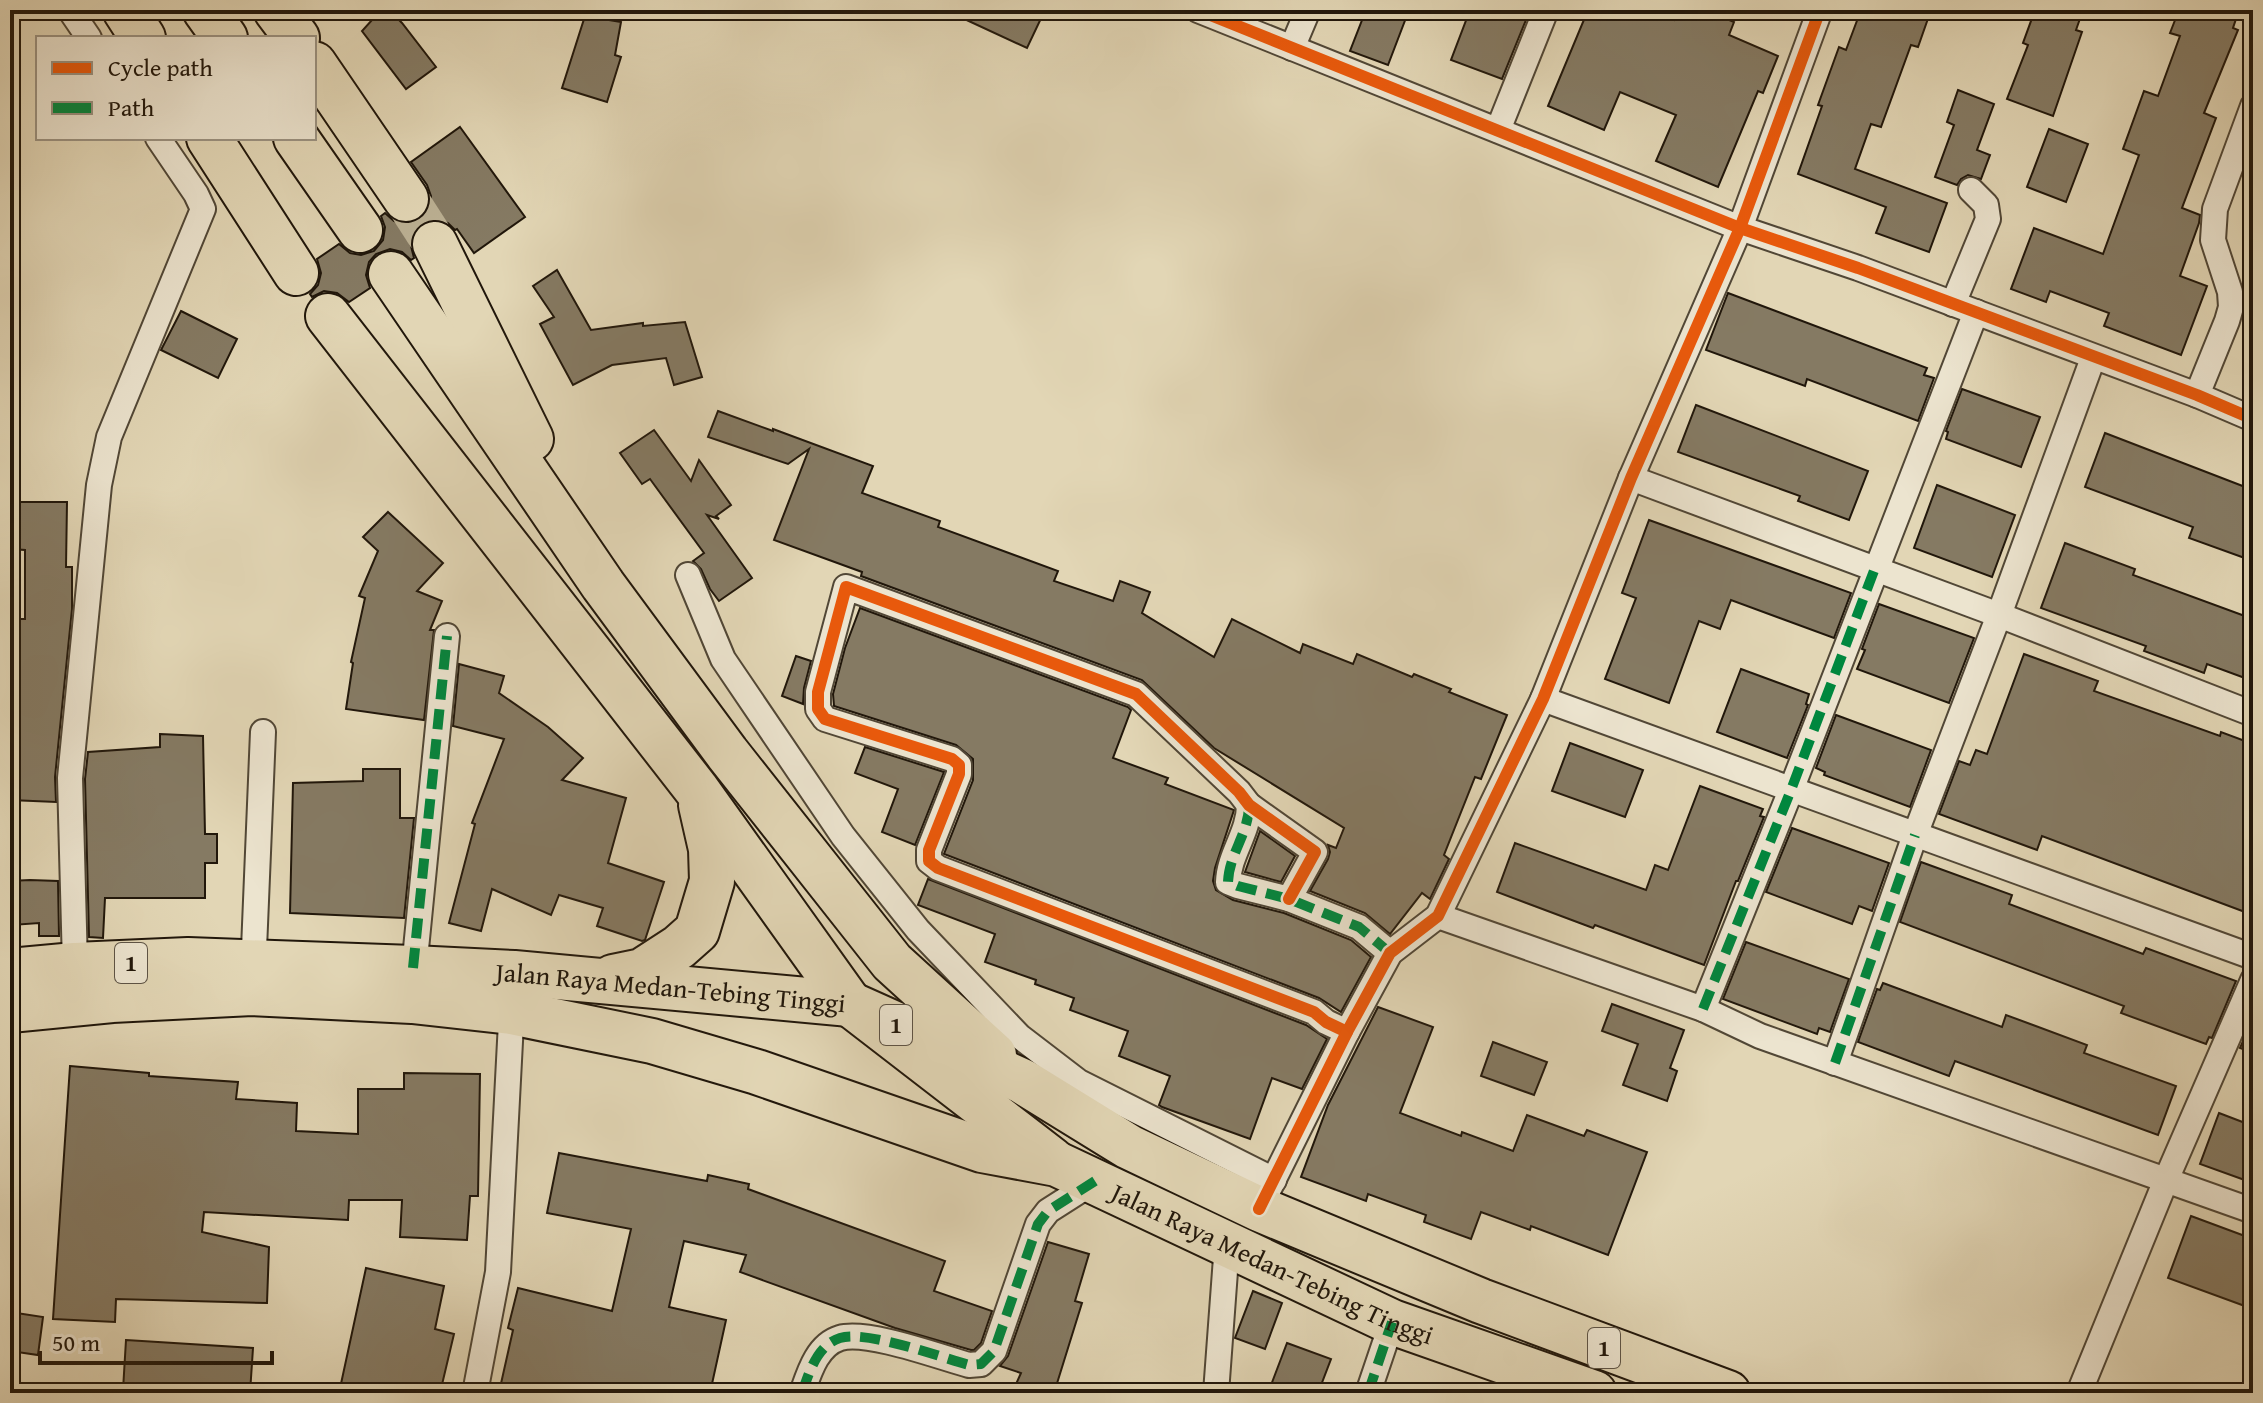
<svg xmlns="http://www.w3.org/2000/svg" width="2263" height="1403" viewBox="0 0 2263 1403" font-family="'Gentium Book Plus',serif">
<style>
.building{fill:#857a63;stroke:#21170b;stroke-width:2}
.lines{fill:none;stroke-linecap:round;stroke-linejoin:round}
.highway-tunnel{stroke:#bbb093;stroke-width:44;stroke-dasharray:44 22;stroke-linecap:butt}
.street-casing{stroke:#514736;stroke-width:28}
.highway-casing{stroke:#21170b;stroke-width:48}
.street{stroke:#ece4cf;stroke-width:24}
.highway{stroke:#e2d6b5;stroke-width:44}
.quiet{stroke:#00873e;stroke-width:10;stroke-dasharray:20 10;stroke-linecap:butt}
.cycleway-casing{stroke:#ece4cf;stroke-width:17}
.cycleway{stroke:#e8590c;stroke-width:12}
.labels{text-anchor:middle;stroke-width:6;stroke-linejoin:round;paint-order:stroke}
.shield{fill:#ece4cf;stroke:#5e5446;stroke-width:2}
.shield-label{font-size:24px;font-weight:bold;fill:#21170b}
.street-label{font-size:26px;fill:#21170b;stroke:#ece4cf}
</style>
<rect width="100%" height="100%" fill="#e2d6b5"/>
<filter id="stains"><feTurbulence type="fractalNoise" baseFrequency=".0025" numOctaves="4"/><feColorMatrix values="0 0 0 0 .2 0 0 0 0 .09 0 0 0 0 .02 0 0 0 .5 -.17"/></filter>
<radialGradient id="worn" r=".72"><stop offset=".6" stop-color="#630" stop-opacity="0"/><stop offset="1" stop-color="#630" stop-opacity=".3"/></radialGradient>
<!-- building -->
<g class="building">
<polygon points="381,10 389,10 402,23 436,67 406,89 362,31"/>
<polygon points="945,10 1045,10 1027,48"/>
<polygon points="1366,10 1409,10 1388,65 1350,51"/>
<polygon points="1470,10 1530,10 1502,79 1451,60"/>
<polygon points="1588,10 1650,10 1674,20 1678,10 1706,10 1734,22 1729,35 1778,56 1763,93 1758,91 1718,187 1656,161 1676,115 1620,92 1604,130 1548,106"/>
<polygon points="1861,10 1931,10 1918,47 1911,45 1881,127 1871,124 1855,169 1947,203 1929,252 1876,233 1886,207 1798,174 1822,106 1818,105 1839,47 1846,50"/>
<polygon points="2035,10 2083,10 2076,30 2082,32 2053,116 2007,99 2028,45 2023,43"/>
<polygon points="2179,10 2239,10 2233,28 2238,30 2204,113 2216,118 2182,208 2200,215 2199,223 2180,276 2207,286 2181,355 2104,326 2109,313 2050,291 2046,302 2011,289 2034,228 2103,254 2139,155 2123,149 2144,91 2158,96 2180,36 2170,33"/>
<polygon points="585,16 621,22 615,55 621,57 607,102 562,88"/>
<polygon points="1958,90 1994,104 1977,150 1990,155 1981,179 1968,175 1961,179 1957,185 1935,177 1954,125 1947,122"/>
<polygon points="460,127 525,217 474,253 457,229 455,230 448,223 437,219 425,221 415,230 410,242 414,258 411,260 402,252 390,249 376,254 369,262 366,275 370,288 349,302 337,293 324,291 312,297 310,294 318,285 321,273 317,259 339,244 350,253 361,255 374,251 383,240 385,227 381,216 385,213 394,221 407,224 421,219 429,209 431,196 427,185 411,162"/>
<polygon points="2049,129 2088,144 2066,202 2027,187"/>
<polygon points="557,270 591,330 643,323 643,326 685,322 702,377 674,385 666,358 612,365 573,385 540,324 554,317 533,286"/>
<polygon points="1728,293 1927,368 1924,375 1934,378 1918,421 1807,379 1805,386 1706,350"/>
<polygon points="181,311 237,339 218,378 161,350"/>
<polygon points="1962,389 2040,417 2021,467 1946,439 1948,432 1946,431"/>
<polygon points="1696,405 1868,471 1849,520 1798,501 1800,496 1678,452"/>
<polygon points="718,411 773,431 773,429 873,466 862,493 940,521 938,527 1058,571 1054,581 1113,601 1120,581 1150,592 1142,613 1214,657 1232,619 1300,653 1303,644 1353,664 1357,654 1412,677 1414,674 1451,689 1449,692 1507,715 1481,779 1475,777 1444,855 1449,859 1430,899 1422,893 1390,934 1365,913 1310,891 1328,859 1330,852 1328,845 1336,848 1344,828 1214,748 1142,680 861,576 862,572 774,540 809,449 788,464 708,437"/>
<polygon points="654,430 691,481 699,460 731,505 716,516 719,519 707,515 752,578 719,601 710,589 701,569 693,561 704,553 650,479 642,484 620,453"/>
<polygon points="2105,433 2253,490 2253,561 2189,538 2193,527 2085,487"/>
<polygon points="1937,485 2015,515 1992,577 1914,548"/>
<polygon points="10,502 67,502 66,567 72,567 72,609 55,777 56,802 10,800 10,619 25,619 25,550 10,549"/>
<polygon points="388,512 443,563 417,591 442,601 430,630 434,630 424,720 346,709 353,663 351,662 365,598 359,596 378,551 363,537"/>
<polygon points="1649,520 1851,593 1834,638 1731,600 1720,629 1699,621 1669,703 1605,679 1636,598 1622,593"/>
<polygon points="2065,543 2135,569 2133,575 2253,619 2253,681 2207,664 2204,673 2144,651 2146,646 2041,608"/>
<polygon points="1879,604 1974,638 1949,703 1857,669 1865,650 1862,649"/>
<polygon points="860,608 1128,707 1131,710 1113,758 1168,778 1165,784 1234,810 1215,868 1213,881 1216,890 1233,900 1284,913 1351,940 1371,957 1341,1012 1319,998 944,854 973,780 973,759 956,745 834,706 833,694 845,648"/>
<polygon points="2024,654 2098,681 2094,691 2220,736 2221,732 2253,744 2253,915 2042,836 2037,850 1939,814 1959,761 1970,765 1976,750 1987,754"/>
<polygon points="796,656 811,661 804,688 803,704 782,696"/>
<polygon points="459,664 504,676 499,693 548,727 583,758 562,780 626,798 608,863 664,882 645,940 642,941 597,926 603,908 559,895 551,915 492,889 481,931 449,923 475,824 472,823 504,739 453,726"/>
<polygon points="1741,669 1809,694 1806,704 1808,705 1787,758 1717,732"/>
<polygon points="1836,715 1931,750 1910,807 1824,775 1825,772 1816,768"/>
<polygon points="160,734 203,736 205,834 217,834 217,863 205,863 205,898 105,898 103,938 89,937 85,779 88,752 160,747"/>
<polygon points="1570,743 1643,770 1625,817 1552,791"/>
<polygon points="865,747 944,772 915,845 882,832 898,789 855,773"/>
<polygon points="363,769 400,769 400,818 414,818 404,918 290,913 293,783 363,781"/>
<polygon points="1700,786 1763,809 1760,816 1764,817 1738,881 1736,881 1704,965 1595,925 1593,928 1497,892 1515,843 1646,890 1655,865 1668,870"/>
<polygon points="1792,828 1889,863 1872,911 1859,906 1852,924 1766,892"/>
<polygon points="1260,831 1295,856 1281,882 1245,872"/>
<polygon points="1921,862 2012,895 2009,904 2143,954 2146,948 2236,981 2212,1038 2209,1037 2206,1044 2121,1013 2124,1006 1900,922"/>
<polygon points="928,879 1306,1025 1327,1039 1302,1089 1272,1078 1250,1139 1162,1107 1159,1105 1170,1076 1119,1056 1128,1031 1070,1010 1074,998 1035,984 1036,980 985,962 995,934 918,905"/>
<polygon points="30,880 58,881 59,936 39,936 39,923 12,925 10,881"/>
<polygon points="1746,942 1849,979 1830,1032 1819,1028 1817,1034 1723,999"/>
<polygon points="1883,983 2002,1027 2006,1015 2087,1045 2084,1053 2176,1086 2158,1135 1955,1061 1949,1076 1858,1042 1877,989 1880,990"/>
<polygon points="1612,1004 1684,1030 1670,1068 1677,1071 1667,1101 1623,1085 1638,1044 1602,1031"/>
<polygon points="1378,1007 1433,1027 1400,1113 1461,1136 1462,1132 1513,1151 1527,1115 1584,1136 1587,1130 1647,1152 1608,1255 1531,1226 1530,1230 1481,1212 1471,1239 1424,1222 1426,1215 1368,1194 1366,1201 1301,1177 1328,1105"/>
<polygon points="2253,1018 2253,1053 2240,1048"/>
<polygon points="1493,1042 1547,1062 1534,1095 1481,1076"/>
<polygon points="70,1066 149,1073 149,1076 238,1082 236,1099 297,1103 296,1131 358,1134 358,1089 404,1089 404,1073 480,1074 478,1196 470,1196 467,1240 400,1237 402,1200 349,1200 348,1220 204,1212 202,1232 269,1247 267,1303 116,1299 115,1322 53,1319"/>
<polygon points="2219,1113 2253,1126 2253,1183 2200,1164"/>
<polygon points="559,1153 707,1181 708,1175 749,1184 748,1189 945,1261 934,1291 992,1311 981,1343 974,1350 971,1350 895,1328 740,1272 746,1255 684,1241 669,1307 726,1320 710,1393 524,1393 500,1388 513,1330 508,1328 518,1288 612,1311 631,1229 547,1213"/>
<polygon points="2191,1216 2253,1239 2253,1309 2168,1278"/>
<polygon points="1048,1242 1089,1254 1075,1301 1082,1303 1054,1393 1012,1393 1021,1373 1000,1366 1008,1356"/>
<polygon points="366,1268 444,1286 435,1329 454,1334 440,1393 339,1393"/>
<polygon points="1253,1291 1282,1303 1265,1349 1235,1338"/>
<polygon points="10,1312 43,1317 38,1355 10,1351"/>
<polygon points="126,1340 253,1348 250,1393 123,1390"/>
<polygon points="1287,1343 1331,1359 1318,1393 1268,1393"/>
</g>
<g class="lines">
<!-- highway-tunnel -->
<polyline class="highway-tunnel" points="406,199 435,244"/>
<defs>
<g id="street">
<polyline points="70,10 89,38"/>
<polyline points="1198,10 1740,228 1858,268 2197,395 2253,419"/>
<polyline points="1292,48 1308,10"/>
<polyline points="1498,130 1546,10"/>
<polyline points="1953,304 1988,219 1986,205 1971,190"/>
<polyline points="2197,395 2227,321 2231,307 2230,292 2213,240 2215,209 2253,106"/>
<polyline points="1631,478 1999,615 2253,714"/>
<polyline points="688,575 723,659 843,836 918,930 1019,1036 1079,1082 1274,1180"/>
<polyline points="1543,699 2253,957"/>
<path d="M1249 805C1249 833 1229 854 1228 882L1238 886 1289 899 1359 927 1390 953"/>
<polyline points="1289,899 1315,852 1249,805 1239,792 1136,694 846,587 818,692 818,709 825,719 952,759 959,765 959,774 929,850 929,861 938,868 1314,1012 1326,1022 1347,1032"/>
<polyline points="1438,916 1703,1009 1760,1036 2253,1211"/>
<polyline points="75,965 70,778 99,485 109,437 203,209 196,194 158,138"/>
<polyline points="253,973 263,732"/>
<polyline points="413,979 447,636"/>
<polyline points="1703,1009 1791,790 1976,312"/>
<polyline points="1835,1063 1915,835 1999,615 2093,358"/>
<polyline points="1259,1209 1347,1032 1390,953 1438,916 1543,699 1631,478 1740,228 1820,10"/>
<polyline points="475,1393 498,1272 512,1003"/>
<path d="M802 1393C809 1373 817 1345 840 1338 867 1330 940 1357 969 1365L981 1364 994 1351 1038 1224 1048 1211 1095 1181"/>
<polyline points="1216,1393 1227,1244"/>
<polyline points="1368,1393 1392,1322"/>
<polyline points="2079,1393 2166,1180 2253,980"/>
</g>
<g id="highway">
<polyline points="125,10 143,38"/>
<polyline points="205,10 225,38"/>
<polyline points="276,10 297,38"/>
<polyline points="314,64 406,199"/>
<polyline points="209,138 296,273"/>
<polyline points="296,138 360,230"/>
<polyline points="435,244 531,439"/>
<polyline points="391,274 603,585 727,753 892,962 994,1055"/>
<polyline points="328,316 697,790 850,1004 1052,1160"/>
<path id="s1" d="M10 971 75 965 188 960 413 968 514 973 850 1004 1022 1081 1129 1147 1259 1209 1481 1301 1728 1393"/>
<polyline points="613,977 642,971 679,947 697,931 712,881 711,849 701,805"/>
<path id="s2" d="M10 1010 112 1000 252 993 412 1001 511 1012 652 1041 757 1072 982 1150 1057 1164 1392 1322 1594 1393"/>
</g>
</defs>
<!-- street casing -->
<use href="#street" class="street-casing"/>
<!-- highway casing -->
<use href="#highway" class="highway-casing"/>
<!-- street -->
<use href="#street" class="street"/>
<!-- highway -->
<use href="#highway" class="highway"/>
<!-- quiet -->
<g class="quiet">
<path d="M1249 805C1249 833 1229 854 1228 882L1238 886 1289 899 1359 927 1390 953"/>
<polyline points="413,968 447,636"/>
<polyline points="1703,1009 1791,790 1875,568"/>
<polyline points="1835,1063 1915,835"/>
<path d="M802 1393C809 1373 817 1345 840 1338 867 1330 940 1357 969 1365L981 1364 994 1351 1038 1224 1048 1211 1095 1181"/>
<polyline points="1368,1393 1392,1322"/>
</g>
<defs>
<g id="cycleway">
<polyline points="1198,10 1740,228 1858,268 2197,395 2253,419"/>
<polyline points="1289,899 1315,852 1249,805 1239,792 1136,694 846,587 818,692 818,709 825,719 952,759 959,765 959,774 929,850 929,861 938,868 1314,1012 1326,1022 1347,1032"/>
<polyline points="1259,1209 1347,1032 1390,953 1438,916 1543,699 1631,478 1740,228 1820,10"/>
</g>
</defs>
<!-- cycleway casing -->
<use href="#cycleway" class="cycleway-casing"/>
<!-- cycleway -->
<use href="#cycleway" class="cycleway"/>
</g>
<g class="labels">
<!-- shield labels -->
<g class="shield">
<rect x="115" y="943" width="32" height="40" rx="6"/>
<rect x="880" y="1005" width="32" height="40" rx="6"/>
<rect x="1588" y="1328" width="32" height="40" rx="6"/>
</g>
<g class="shield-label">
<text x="131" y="971">1</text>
<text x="896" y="1033">1</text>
<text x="1604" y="1356">1</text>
</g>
<!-- street labels -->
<g class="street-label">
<text dy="9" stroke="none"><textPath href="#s1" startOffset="662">Jalan Raya Medan-Tebing Tinggi</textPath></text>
<text dy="9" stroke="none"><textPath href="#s2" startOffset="1308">Jalan Raya Medan-Tebing Tinggi</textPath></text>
</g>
</g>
<!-- margin -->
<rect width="2263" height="1403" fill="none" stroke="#e2d6b5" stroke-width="40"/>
<rect x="12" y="12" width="2239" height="1379" fill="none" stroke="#21170b" stroke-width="4"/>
<rect x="20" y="20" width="2223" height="1363" fill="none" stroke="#21170b" stroke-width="2"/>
<!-- legend -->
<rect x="36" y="36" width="280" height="104" fill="#ece4cf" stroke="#9b9281" stroke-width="2"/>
<rect x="52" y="62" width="40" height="12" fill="#e8590c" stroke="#9b9281" stroke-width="2"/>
<text x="108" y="76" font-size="24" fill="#21170b">Cycle path</text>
<rect x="52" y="102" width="40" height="12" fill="#00873e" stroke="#9b9281" stroke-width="2"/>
<text x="108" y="116" font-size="24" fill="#21170b">Path</text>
<!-- scale -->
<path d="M40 1351v12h232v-12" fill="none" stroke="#21170b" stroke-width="4"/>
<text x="52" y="1351" font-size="24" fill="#21170b" stroke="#ece4cf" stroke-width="6" paint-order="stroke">50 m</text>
<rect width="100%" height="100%" filter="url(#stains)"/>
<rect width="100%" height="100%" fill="url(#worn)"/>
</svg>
